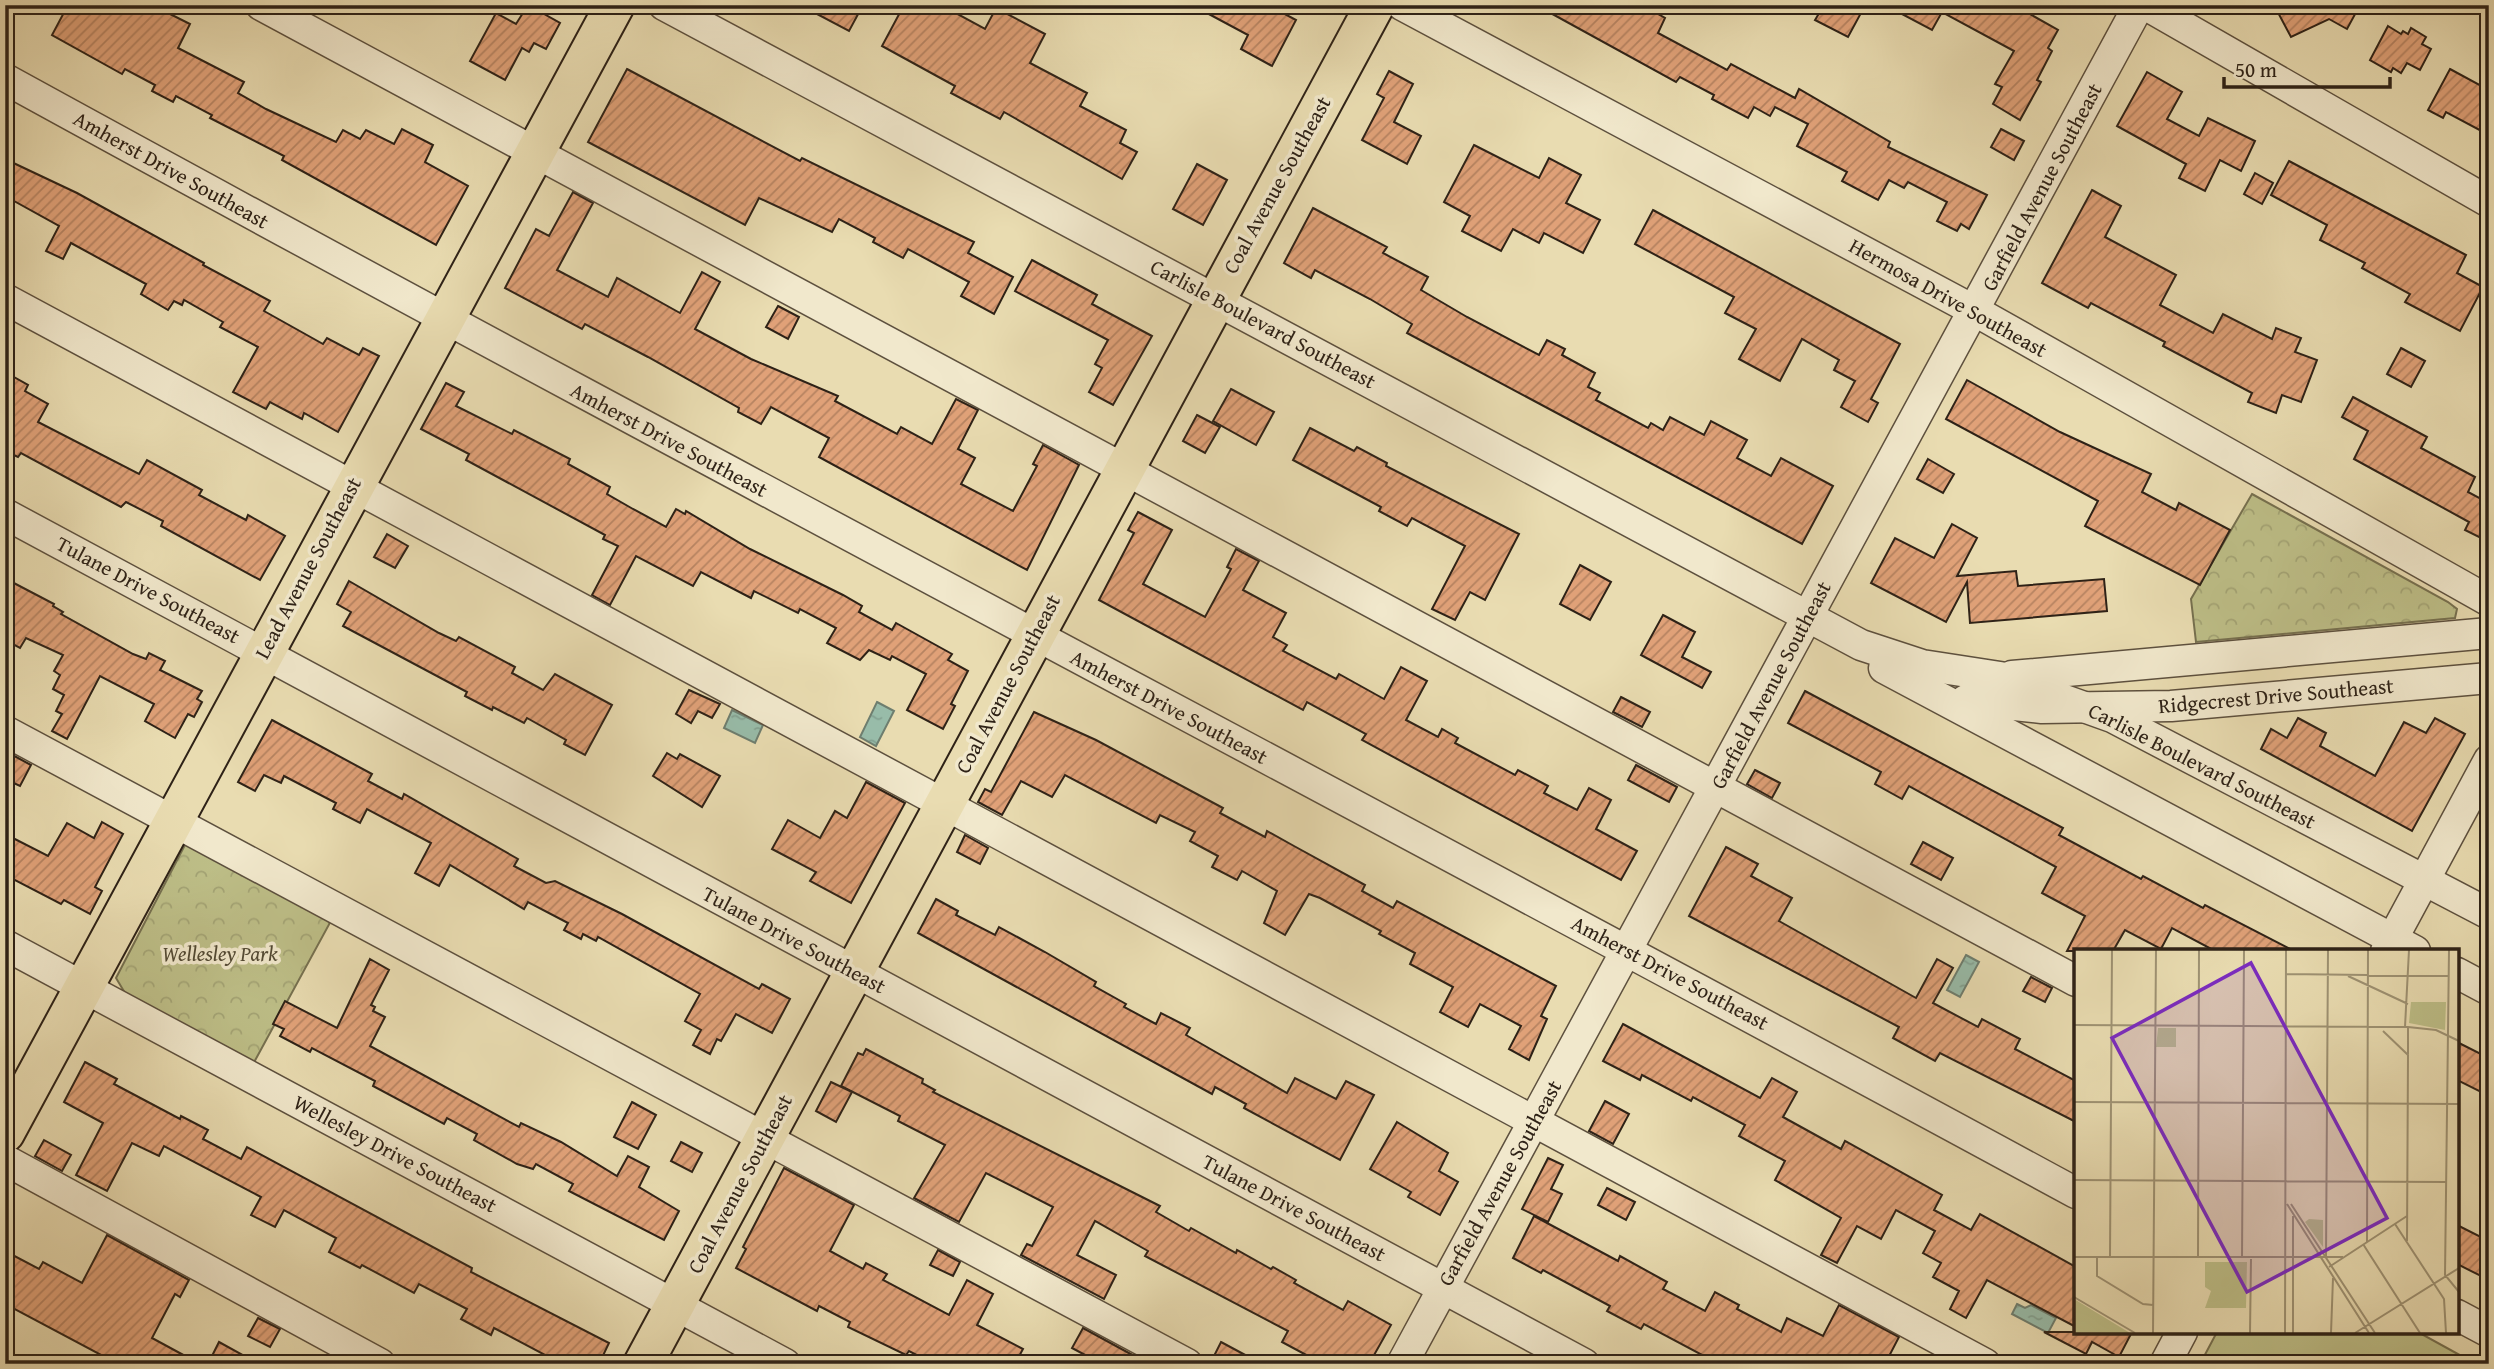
<svg xmlns="http://www.w3.org/2000/svg" width="2494" height="1369" viewBox="0 0 2494 1369" font-family="'Gentium Book Plus',serif">
<style>
.green{fill:#bdbe87;stroke:#76704f;stroke-width:2}
.park{fill:url(#park-crowns);stroke:#76704f;stroke-width:2}
.water{fill:url(#water-ripples);stroke:#6e7e6f;stroke-width:2}
.building{fill:url(#building-hatch);stroke:#2e2217;stroke-width:2}
.lines{fill:none;stroke-linecap:round;stroke-linejoin:round}
.minor-casing{stroke:#5d503e;stroke-width:33}
.major-casing{stroke:#2e2217;stroke-width:42}
.minor{stroke:#f1e8cc;stroke-width:30}
.major{stroke:#e9dcb1;stroke-width:38}
.labels{text-anchor:middle;stroke-width:7;stroke-linejoin:round;paint-order:stroke}
.street-label{font-size:21px;fill:#2e2217;stroke:#f1e8cc}
.park-label{font-size:21px;font-style:italic;fill:#524933;stroke:#f1e8cc}
.inset-road{fill:none;stroke:#9e9273;stroke-width:2}
.view{fill:#7b2cbf;fill-opacity:0.15;stroke:#7b2cbf;stroke-width:3.5}
.inset-edge{fill:none;stroke:#2e2217;stroke-width:3.5}
</style>
<defs>
<pattern id="park-crowns" width="20" height="18" patternUnits="userSpaceOnUse" patternTransform="scale(1.75)"><rect width="20" height="18" fill="#bdbe87"/><path d="M2 6a3 3 0 1 1 6 0M12 15a3 3 0 1 1 6 0" fill="none" stroke="#a3a374"/></pattern>
<pattern id="water-ripples" width="26" height="14" patternUnits="userSpaceOnUse" patternTransform="scale(1.75)"><rect width="26" height="14" fill="#98bca9"/><path d="M2 4q2-2 4 0t4 0M15 11q2-2 4 0t4 0" fill="none" stroke="#83a191"/></pattern>
<pattern id="building-hatch" width="6" height="6" patternUnits="userSpaceOnUse" patternTransform="scale(1.75)"><rect width="6" height="6" fill="#e0a178"/><path d="M-1 1l2-2M0 6l6-6M5 7l2-2" fill="none" stroke="#b68361"/></pattern>
</defs>
<rect width="100%" height="100%" fill="#e9dcb1"/>
<filter id="stains"><feTurbulence type="fractalNoise" baseFrequency=".00286" numOctaves="4"/><feColorMatrix values="0 0 0 0 .2 0 0 0 0 .09 0 0 0 0 .02 0 0 0 .5 -.17"/></filter>
<radialGradient id="worn" r=".72"><stop offset=".6" stop-color="#630" stop-opacity="0"/><stop offset="1" stop-color="#630" stop-opacity=".3"/></radialGradient>
<!-- green -->
<polygon class="green" points="2217,1332 2418,1332 2476,1364 2200,1364"/>
<!-- park -->
<g class="park">
<polygon points="2252,494 2448,602 2457,609 2455,618 2196,642 2191,599"/>
<polygon points="187,841 332,919 252,1066 128,998 116,978"/>
</g>
<!-- water -->
<g class="water">
<polygon points="877,702 894,711 876,746 860,737"/>
<polygon points="732,710 763,725 755,743 724,728"/>
<polygon points="1966,955 1979,962 1960,997 1947,990"/>
<polygon points="2017,1304 2025,1308 2031,1305 2056,1318 2048,1333 2012,1314"/>
</g>
<!-- building -->
<g class="building">
<polygon points="68,5 172,5 168,13 190,24 178,48 244,82 238,93 266,109 336,142 343,130 360,139 366,130 394,144 402,129 433,145 425,162 468,186 436,245 282,160 284,156 210,118 212,115 176,96 173,102 152,91 155,85 125,69 122,74 52,35"/>
<polygon points="528,5 560,23 546,49 534,43 529,52 522,48 505,80 470,61 496,13 516,24"/>
<polygon points="800,5 863,5 849,31"/>
<polygon points="904,5 941,5 985,29 996,8 1045,34 1030,63 1087,93 1080,106 1126,130 1120,143 1137,152 1122,179 1004,112 1000,119 951,93 955,86 882,46"/>
<polygon points="1192,5 1268,5 1296,20 1272,66 1241,49 1248,35"/>
<polygon points="1536,5 1642,5 1665,18 1658,33 1727,70 1731,64 1795,98 1799,89 1890,142 1888,147 1987,195 1969,229 1961,224 1957,231 1937,221 1947,202 1908,182 1904,188 1889,180 1878,200 1842,181 1847,172 1797,146 1808,124 1775,107 1770,116 1754,107 1748,118 1712,99 1714,95 1680,77 1676,82"/>
<polygon points="1824,5 1847,5 1861,13 1848,37 1815,20"/>
<polygon points="1885,5 2014,5 2058,30 2048,48 2052,51 2037,80 2041,82 2020,120 1993,104 2002,87 1995,84 2014,51 1942,12 1932,30"/>
<polygon points="2274,5 2360,5 2347,29 2329,19 2291,37"/>
<polygon points="2388,26 2401,34 2403,31 2408,34 2411,28 2426,37 2422,44 2431,49 2420,70 2407,63 2401,73 2393,68 2391,72 2370,60"/>
<polygon points="627,69 800,161 802,158 974,242 968,253 1013,277 994,314 961,296 969,282 908,249 903,258 873,242 875,238 839,219 832,232 759,198 745,225 588,142"/>
<polygon points="2450,69 2489,90 2489,135 2446,112 2443,118 2428,110"/>
<polygon points="1389,71 1413,84 1394,122 1421,136 1407,164 1362,140 1384,98 1377,94"/>
<polygon points="2147,72 2182,92 2167,119 2199,136 2208,118 2255,141 2241,171 2220,160 2205,191 2179,178 2186,164 2117,126"/>
<polygon points="2001,129 2024,141 2014,160 1991,147"/>
<polygon points="1474,145 1539,178 1549,158 1581,175 1566,203 1600,220 1583,253 1544,233 1539,243 1513,229 1501,251 1462,231 1470,216 1444,202"/>
<polygon points="5,159 77,193 204,263 203,265 270,301 264,311 323,344 327,338 359,355 363,348 379,356 338,432 304,413 302,419 270,402 266,409 233,392 258,347 220,327 223,322 184,300 182,305 174,301 168,310 141,294 146,284 71,243 63,259 46,251 59,226 5,196"/>
<polygon points="2289,161 2466,255 2457,273 2483,287 2460,331 2405,302 2410,294 2362,268 2365,263 2320,240 2327,225 2271,195"/>
<polygon points="1197,164 1227,180 1203,225 1173,209"/>
<polygon points="2255,173 2273,183 2262,204 2244,194"/>
<polygon points="2092,190 2121,206 2105,237 2176,275 2160,305 2213,333 2223,314 2272,339 2276,328 2301,338 2295,352 2317,360 2301,402 2282,395 2276,413 2248,402 2252,393 2163,346 2165,342 2091,303 2088,308 2042,283"/>
<polygon points="573,192 593,203 557,270 608,297 617,278 680,313 702,272 720,282 695,329 751,359 838,396 835,401 897,434 901,427 932,444 956,399 978,410 958,449 975,458 961,484 1013,511 1037,466 1033,464 1043,445 1079,465 1027,570 819,457 829,438 771,407 761,424 738,412 739,408 648,357 585,324 582,329 505,288 536,229 549,236"/>
<polygon points="1313,208 1387,247 1383,253 1428,277 1421,290 1467,317 1539,355 1547,340 1565,349 1562,355 1595,373 1588,387 1600,393 1596,400 1648,428 1651,423 1663,430 1670,417 1704,435 1711,421 1747,440 1737,458 1771,476 1781,458 1833,486 1802,544 1407,333 1412,324 1370,299 1315,270 1311,278 1284,263"/>
<polygon points="1653,210 1900,344 1871,399 1878,403 1868,422 1841,407 1855,381 1834,370 1839,360 1802,339 1780,381 1739,359 1756,329 1725,313 1734,297 1635,244"/>
<polygon points="1032,260 1097,295 1092,304 1152,336 1113,405 1089,392 1102,368 1095,364 1108,340 1015,291"/>
<polygon points="778,306 799,317 788,339 766,327"/>
<polygon points="2401,348 2425,361 2411,387 2387,374"/>
<polygon points="5,372 28,385 25,391 48,404 38,422 139,474 147,460 202,490 199,495 246,520 248,515 285,536 260,580 161,526 163,521 126,502 121,507 21,453 18,457 5,451"/>
<polygon points="1967,380 2060,432 2151,474 2142,492 2176,510 2179,503 2230,530 2200,585 2085,526 2098,501 1946,419"/>
<polygon points="446,383 464,392 456,406 512,434 514,430 570,459 568,464 610,487 607,494 633,509 666,527 676,509 685,514 686,511 750,549 843,595 862,606 859,612 892,630 896,623 952,654 948,660 968,671 951,704 955,706 943,729 907,710 926,674 892,656 890,660 869,650 860,660 827,643 836,628 800,609 798,613 754,591 751,598 701,572 693,586 636,556 610,605 592,595 618,546 603,539 605,535 466,460 469,454 421,429"/>
<polygon points="1231,389 1274,412 1256,445 1213,421"/>
<polygon points="2353,397 2427,437 2421,448 2475,477 2468,492 2481,499 2489,485 2489,542 2465,530 2469,522 2354,459 2368,431 2342,417"/>
<polygon points="1197,415 1220,427 1205,453 1183,441"/>
<polygon points="1310,428 1354,451 1357,447 1387,463 1386,466 1519,534 1485,600 1470,592 1455,620 1432,609 1465,546 1412,518 1407,526 1379,511 1381,507 1293,460"/>
<polygon points="1928,459 1954,474 1943,493 1917,479"/>
<polygon points="1138,512 1172,530 1143,584 1205,617 1231,569 1227,567 1236,549 1259,561 1243,590 1286,613 1273,637 1287,645 1283,651 1336,679 1339,674 1384,699 1401,667 1427,681 1406,720 1438,737 1442,729 1458,738 1455,743 1515,775 1518,770 1548,786 1544,793 1577,810 1589,788 1611,800 1596,829 1637,851 1621,880 1362,740 1366,734 1307,702 1303,710 1099,600 1134,533 1128,530"/>
<polygon points="1952,524 1977,538 1957,576 2016,571 2018,586 2104,579 2107,611 1970,623 1967,582 1946,622 1871,583 1895,538 1934,558"/>
<polygon points="387,534 408,546 395,568 374,557"/>
<polygon points="1580,565 1611,582 1590,620 1560,604"/>
<polygon points="10,581 54,604 53,606 63,612 61,614 133,654 146,659 149,653 165,661 160,670 202,691 197,699 202,702 194,717 188,714 175,738 145,721 154,704 100,676 67,739 52,731 62,714 56,711 64,695 53,689 60,675 54,671 63,655 26,638 20,648 5,640 5,591"/>
<polygon points="349,581 439,633 456,641 459,637 515,667 512,673 543,690 555,674 612,705 585,755 564,744 566,740 527,718 524,723 493,707 492,710 465,696 467,692 343,626 351,612 337,604"/>
<polygon points="1663,615 1695,632 1682,657 1711,672 1702,688 1641,655"/>
<polygon points="689,690 720,704 712,718 698,711 691,723 676,714"/>
<polygon points="1805,691 2063,828 2059,835 2141,879 2143,876 2203,908 2205,905 2294,951 2215,951 2172,928 2161,949 2125,930 2113,951 2067,951 2085,916 2042,893 2056,867 1909,786 1902,799 1875,784 1881,772 1788,723"/>
<polygon points="1621,697 1650,712 1642,727 1613,712"/>
<polygon points="1034,712 1096,740 1223,808 1220,813 1265,837 1267,831 1294,846 1365,885 1362,891 1393,908 1397,901 1556,986 1541,1016 1547,1019 1529,1060 1509,1049 1521,1026 1480,1004 1468,1027 1440,1012 1453,987 1410,964 1415,953 1379,934 1381,931 1320,898 1309,894 1285,935 1264,923 1277,891 1242,871 1237,880 1212,867 1218,856 1190,841 1195,832 1160,815 1156,823 1065,775 1052,797 1021,781 1002,815 978,802 985,789 991,792"/>
<polygon points="2298,718 2326,733 2320,746 2375,776 2404,722 2426,733 2435,718 2465,734 2412,831 2261,749 2271,729 2287,738"/>
<polygon points="272,720 372,774 368,781 402,799 404,794 518,859 514,866 546,883 555,881 622,914 759,989 762,984 790,999 772,1033 736,1014 721,1041 717,1039 710,1054 693,1045 701,1030 685,1021 700,994 598,937 596,941 583,934 581,939 564,930 568,923 528,902 524,909 450,865 439,886 415,873 431,843 367,809 360,823 333,809 336,803 284,776 281,783 264,775 255,791 238,782"/>
<polygon points="5,751 31,765 20,786 5,779"/>
<polygon points="667,753 677,759 680,754 720,776 702,807 653,776"/>
<polygon points="1636,765 1677,787 1669,802 1628,780"/>
<polygon points="1755,770 1780,783 1772,798 1747,784"/>
<polygon points="866,782 905,803 851,903 810,881 816,872 772,849 788,820 820,838 835,811 847,818"/>
<polygon points="102,822 123,834 95,887 102,891 90,914 64,900 61,904 5,875 5,834 48,856 67,823 94,838"/>
<polygon points="965,835 988,848 980,864 957,852"/>
<polygon points="1923,842 1953,858 1941,880 1911,864"/>
<polygon points="1726,847 1758,864 1751,876 1792,898 1779,921 1916,998 1937,959 1953,968 1933,1003 1978,1027 1982,1019 2020,1039 2015,1049 2076,1081 2076,1122 1940,1053 1935,1061 1893,1038 1899,1027 1689,916"/>
<polygon points="936,899 958,911 956,915 995,935 999,927 1045,952 1096,982 1094,986 1126,1004 1124,1007 1156,1024 1161,1013 1190,1028 1186,1035 1287,1093 1295,1078 1336,1099 1346,1081 1374,1095 1340,1160 1244,1108 1246,1104 1215,1087 1212,1094 918,933"/>
<polygon points="370,959 389,970 371,1005 375,1007 373,1011 385,1017 370,1046 519,1127 521,1123 561,1142 617,1176 628,1156 649,1167 639,1187 679,1211 664,1240 569,1191 573,1184 536,1164 533,1169 517,1164 474,1140 477,1134 447,1118 444,1124 373,1086 375,1081 312,1048 310,1052 280,1036 284,1029 273,1024 285,1001 337,1028"/>
<polygon points="2031,977 2052,988 2045,1002 2023,991"/>
<polygon points="1623,1024 1760,1098 1772,1078 1797,1092 1783,1117 1841,1149 1845,1141 1942,1195 1934,1210 1971,1230 1980,1214 2076,1267 2076,1327 1987,1280 1966,1318 1950,1309 1959,1291 1933,1277 1941,1263 1923,1253 1935,1231 1896,1210 1881,1239 1857,1226 1837,1263 1821,1255 1841,1218 1775,1180 1785,1161 1739,1136 1745,1125 1693,1097 1691,1101 1642,1075 1640,1080 1603,1061"/>
<polygon points="2457,1042 2489,1058 2489,1096 2457,1080"/>
<polygon points="866,1049 923,1079 922,1083 935,1090 933,1092 1160,1206 1156,1212 1189,1231 1191,1228 1236,1253 1237,1250 1271,1269 1273,1267 1296,1280 1294,1283 1343,1310 1348,1301 1391,1325 1369,1364 1323,1364 1282,1342 1288,1331 1145,1256 1148,1251 1095,1221 1077,1255 1116,1275 1104,1299 1021,1255 1027,1244 1032,1246 1053,1207 986,1173 959,1222 914,1198 945,1145 898,1121 900,1116 841,1086 858,1053 863,1055"/>
<polygon points="85,1062 117,1079 114,1084 180,1119 181,1116 208,1130 203,1139 241,1159 247,1147 472,1268 471,1272 609,1343 599,1364 562,1364 494,1328 491,1335 461,1319 467,1309 419,1284 414,1293 362,1265 360,1268 329,1252 336,1238 284,1210 275,1227 251,1215 261,1197 164,1146 159,1156 132,1143 107,1191 76,1175 103,1123 64,1102"/>
<polygon points="831,1082 852,1092 836,1122 816,1111"/>
<polygon points="1605,1101 1629,1114 1613,1144 1589,1131"/>
<polygon points="632,1102 656,1115 638,1149 614,1137"/>
<polygon points="1397,1122 1448,1153 1439,1171 1458,1182 1440,1215 1408,1197 1411,1192 1370,1169"/>
<polygon points="44,1140 71,1155 62,1171 35,1156"/>
<polygon points="681,1142 702,1153 692,1172 671,1161"/>
<polygon points="1548,1158 1563,1165 1551,1189 1562,1194 1548,1222 1522,1209"/>
<polygon points="784,1168 854,1205 830,1251 863,1269 866,1263 887,1274 883,1280 949,1315 967,1280 993,1294 977,1325 1023,1349 1015,1364 934,1364 909,1351 906,1355 848,1327 850,1322 819,1306 817,1311 736,1268 746,1249 743,1247"/>
<polygon points="1607,1188 1635,1202 1626,1220 1598,1205"/>
<polygon points="1534,1216 1618,1261 1620,1256 1667,1282 1663,1289 1705,1311 1715,1292 1739,1305 1737,1309 1781,1332 1787,1318 1823,1336 1839,1305 1899,1337 1885,1364 1719,1364 1644,1324 1641,1329 1607,1311 1610,1306 1543,1270 1541,1273 1513,1258"/>
<polygon points="2457,1225 2489,1241 2489,1280 2457,1264"/>
<polygon points="107,1235 189,1280 180,1297 175,1294 152,1338 200,1364 118,1364 5,1304 5,1251 39,1269 43,1262 82,1283"/>
<polygon points="938,1250 960,1262 953,1276 930,1265"/>
<polygon points="258,1318 280,1329 270,1347 248,1336"/>
<polygon points="1083,1328 1149,1364 1102,1364 1072,1348"/>
<polygon points="2044,1332 2132,1332 2119,1357 2092,1342 2086,1354"/>
<polygon points="219,1342 259,1364 208,1364"/>
<polygon points="1221,1342 1262,1364 1210,1364"/>
</g>
<g class="lines">
<defs>
<g id="minor">
<polyline points="261,5 2076,981"/>
<polyline points="664,5 1861,645 1922,665 2000,677 2112,717 2489,914"/>
<polyline points="1402,5 1975,311 2489,601"/>
<polyline points="2146,5 2489,202"/>
<path d="M5 79C692 456 1387 819 2076 1193"/>
<polyline points="5,299 1985,1364"/>
<polyline points="5,514 1584,1364"/>
<polyline points="1884,668 2415,951"/>
<polyline points="2012,676 2489,633"/>
<polyline points="1966,700 2042,708 2171,706 2489,678"/>
<polyline points="5,731 1187,1364"/>
<polyline points="5,945 785,1364"/>
<polyline points="2386,951 2489,760"/>
<polyline points="2457,973 2489,990"/>
<polyline points="5,1160 380,1364"/>
<polyline points="2457,1315 2489,1332"/>
<polyline points="1402,1364 2139,5"/>
<polyline points="2165,1364 2182,1332"/>
</g>
<g id="major">
<polyline points="5,1133 615,5"/>
<polyline points="643,1364 1375,5"/>
</g>
</defs>
<!-- minor casing -->
<use href="#minor" class="minor-casing"/>
<!-- major casing -->
<use href="#major" class="major-casing"/>
<!-- minor -->
<use href="#minor" class="minor"/>
<!-- major -->
<use href="#major" class="major"/>
</g>
<g class="labels">
<!-- street labels -->
<g class="street-label">
<text transform="translate(171 170) rotate(29)" y="7">Amherst Drive Southeast</text>
<text transform="translate(1277 185) rotate(-61)" y="7">Coal Avenue Southeast</text>
<text transform="translate(2042 187) rotate(-62)" y="7">Garfield Avenue Southeast</text>
<text transform="translate(1948 298) rotate(29)" y="7">Hermosa Drive Southeast</text>
<text transform="translate(1263 324) rotate(28)" y="7">Carlisle Boulevard Southeast</text>
<text transform="translate(669 440) rotate(28)" y="7">Amherst Drive Southeast</text>
<text transform="translate(308 568) rotate(-62)" y="7">Lead Avenue Southeast</text>
<text transform="translate(148 590) rotate(28)" y="7">Tulane Drive Southeast</text>
<text transform="translate(1008 684) rotate(-62)" y="7">Coal Avenue Southeast</text>
<text transform="translate(1771 685) rotate(-62)" y="7">Garfield Avenue Southeast</text>
<text transform="translate(2276 696) rotate(-5)" y="7">Ridgecrest Drive Southeast</text>
<text transform="translate(1169 707) rotate(28)" y="7">Amherst Drive Southeast</text>
<text transform="translate(2202 766) rotate(27)" y="7">Carlisle Boulevard Southeast</text>
<text transform="translate(794 940) rotate(28)" y="7">Tulane Drive Southeast</text>
<text transform="translate(1670 973) rotate(28)" y="7">Amherst Drive Southeast</text>
<text transform="translate(395 1154) rotate(28)" y="7">Wellesley Drive Southeast</text>
<text transform="translate(1500 1183) rotate(-61)" y="7">Garfield Avenue Southeast</text>
<text transform="translate(740 1184) rotate(-62)" y="7">Coal Avenue Southeast</text>
<text transform="translate(1294 1208) rotate(28)" y="7">Tulane Drive Southeast</text>
</g>
<!-- park labels -->
<g class="park-label">
<text x="220" y="961">Wellesley Park</text>
</g>
</g>
<!-- overview -->
<g transform="translate(2074 949)">
<rect width="385" height="385" fill="#e9dcb1"/>
<path d="M131 313H173L172 359H131L137 342 131 338Z" fill="#bdbe87"/>
<path d="M337 53H372L371 81 335 74ZM84 79H102V98H82ZM235 270 249 271V298L231 273ZM0 350 56 384H0Z" fill="#bdbe87"/>
<path class="inset-road" d="M375 1 371 326 385 343M212 25 375 27M274 27 334 55M0 76 334 78 362 81 385 92M331 78 335 1M334 78V105M309 82 334 106 333 292M0 153 385 155M0 231 373 233M213 255 295 384M217 255 301 384M219 267V384M321 275 370 350 372 384M293 293 294 1M289 295 346 384M0 308H269M23 308V327L69 355 79 356M36 308 38 1M124 309 125 1M168 309 170 1M252 309 254 1M255 318 333 267M0 348 61 384M79 384 82 1M176 384 177 310M211 384 212 1M257 384 259 329M281 384 385 319"/>
<path class="view" d="M177 14 313 269 173 343 38 89Z"/>
<rect width="385" height="385" class="inset-edge"/>
</g>
<!-- margin -->
<rect width="2494" height="1369" fill="none" stroke="#e9dcb1" stroke-width="28"/>
<rect x="7" y="7" width="2480" height="1355" fill="none" stroke="#2e2217" stroke-width="3.5"/>
<rect x="14" y="14" width="2466" height="1341" fill="none" stroke="#2e2217" stroke-width="2"/>
<!-- scale -->
<path d="M2224 77v10h166v-10" fill="none" stroke="#2e2217" stroke-width="3.5"/>
<text x="2235" y="77" font-size="21" fill="#2e2217" stroke="#f1e8cc" stroke-width="5" paint-order="stroke">50 m</text>
<rect width="100%" height="100%" filter="url(#stains)"/>
<rect width="100%" height="100%" fill="url(#worn)"/>
</svg>
